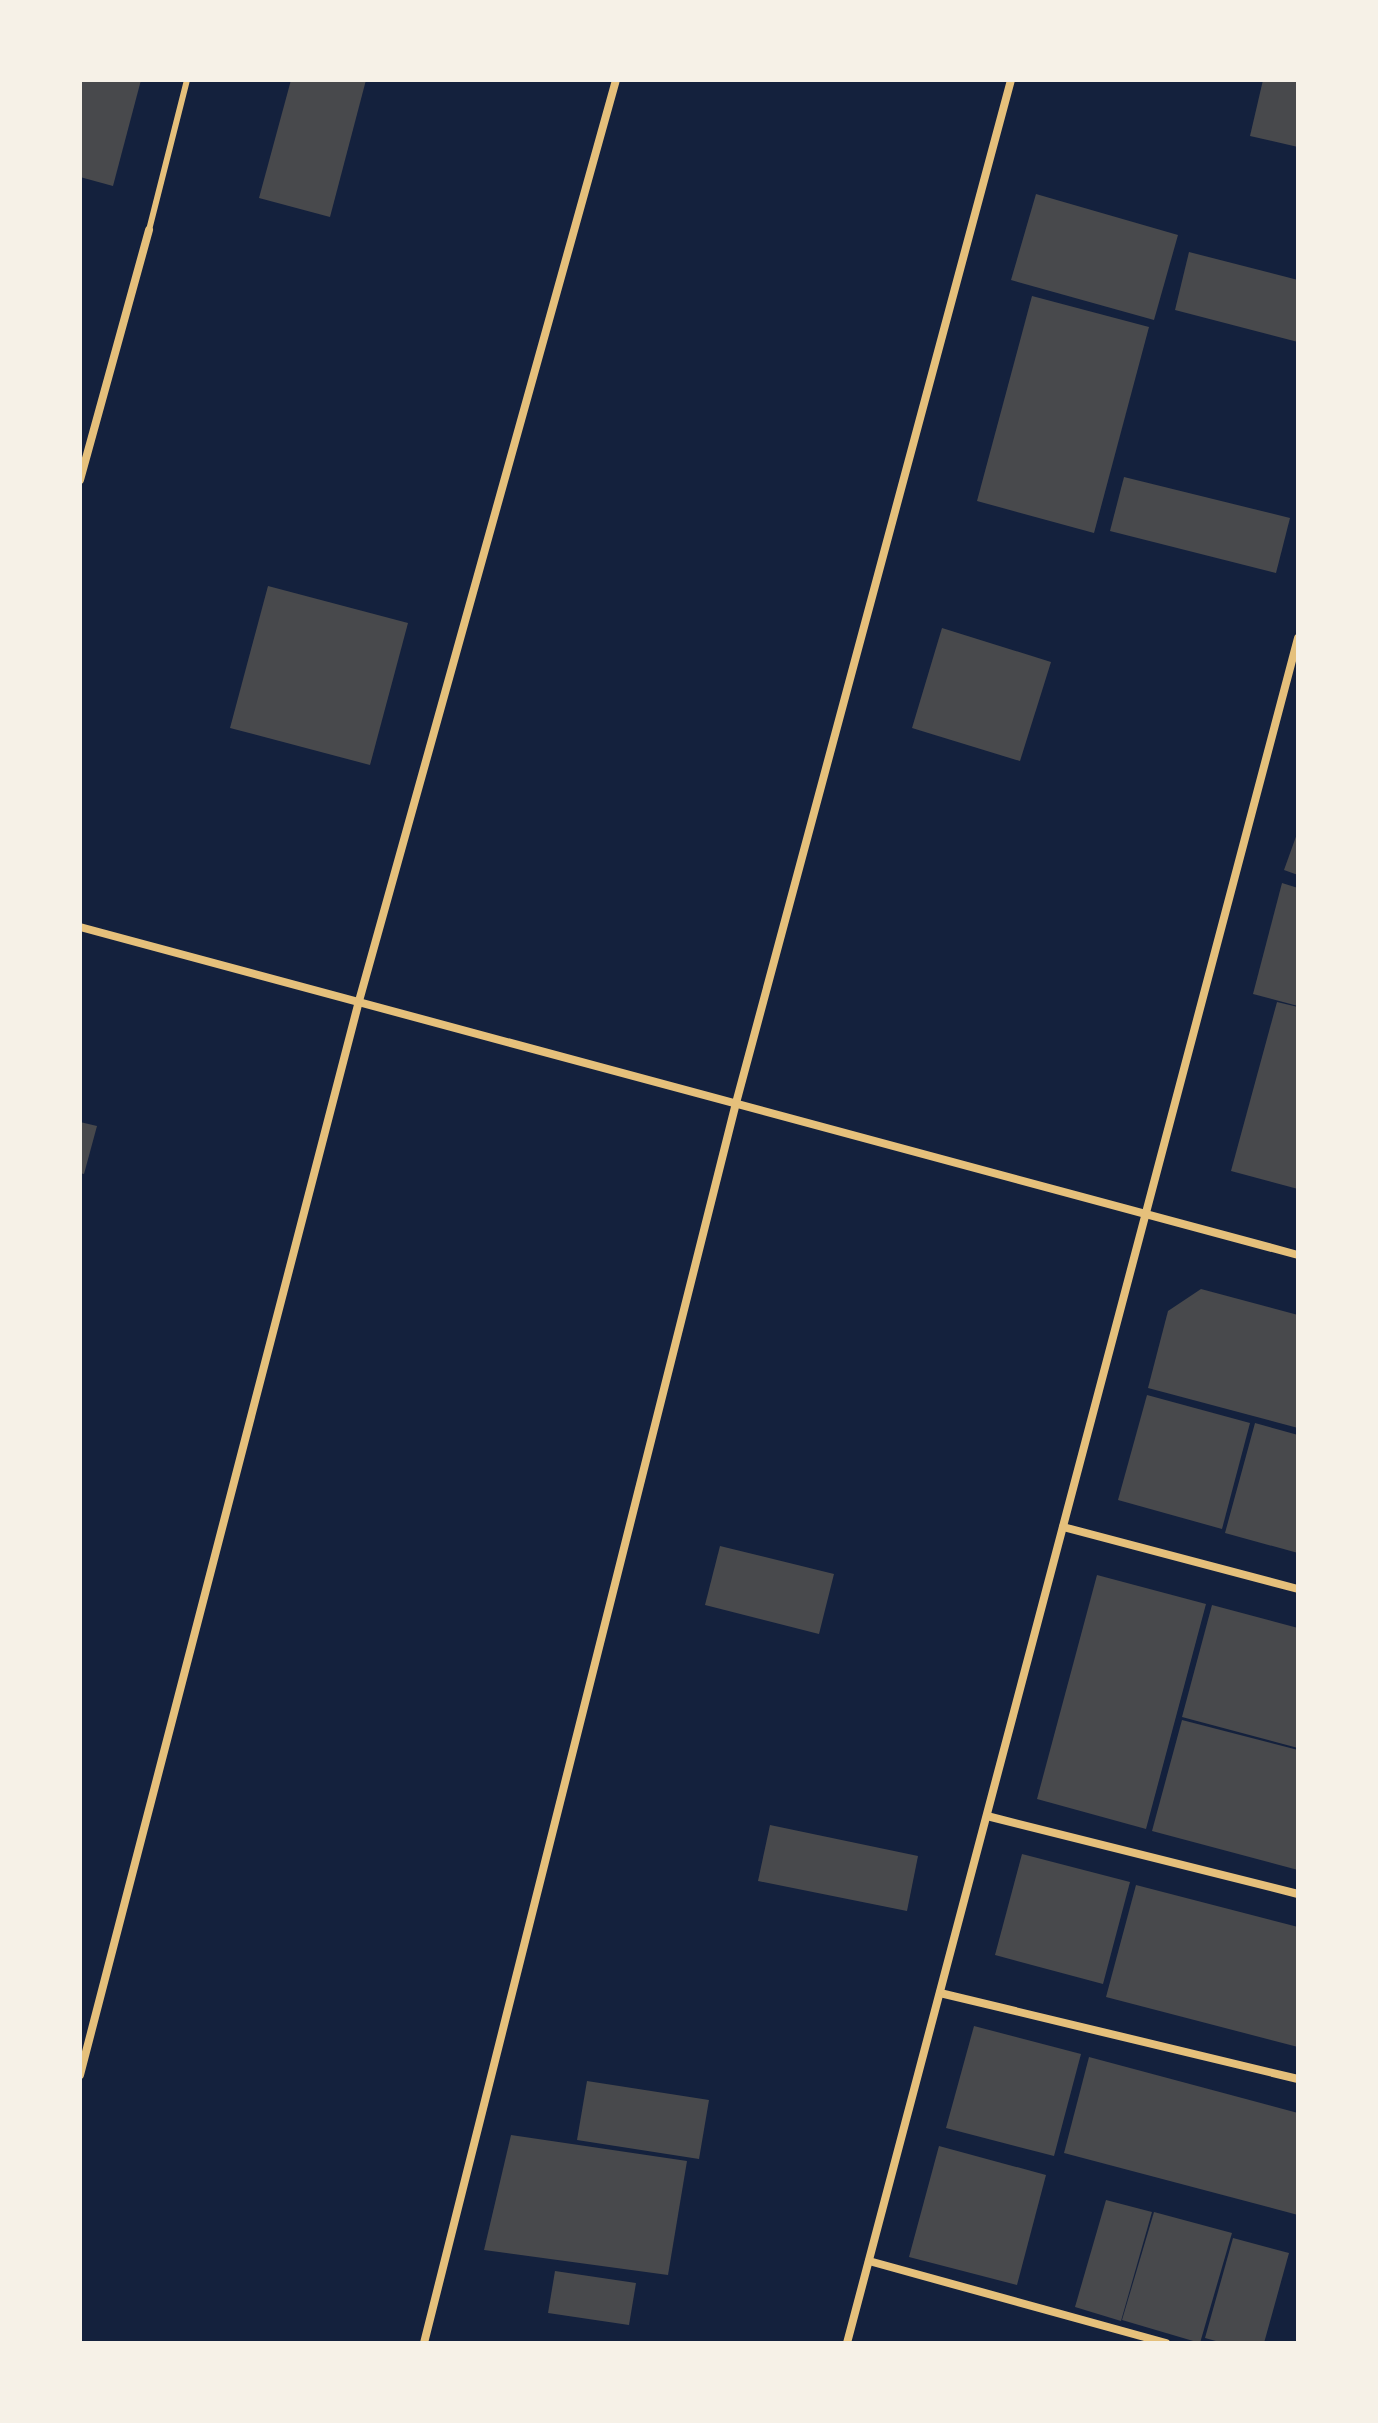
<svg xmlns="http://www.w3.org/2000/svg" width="1378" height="2423" viewBox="0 0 1378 2423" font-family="'Golos Text',sans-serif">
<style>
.building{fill:#48494c}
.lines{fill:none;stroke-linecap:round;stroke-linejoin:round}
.service{stroke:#e5c07b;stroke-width:6}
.minor{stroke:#e5c07b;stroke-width:8}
</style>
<rect width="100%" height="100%" fill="#14213d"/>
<!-- building -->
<g class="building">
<polygon points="80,80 141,80 113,186 80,177"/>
<polygon points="291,80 366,80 330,217 259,198"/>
<polygon points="1263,80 1298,80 1298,147 1250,136"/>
<polygon points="1036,194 1178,235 1154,320 1011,280"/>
<polygon points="1189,252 1298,280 1298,342 1175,310"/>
<polygon points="1032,296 1149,327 1094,533 977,501"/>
<polygon points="1124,477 1290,518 1276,573 1110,531"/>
<polygon points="268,586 408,623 370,765 230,728"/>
<polygon points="942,628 1051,662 1020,761 912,728"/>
<polygon points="1298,831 1298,875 1284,870"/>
<polygon points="1282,883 1298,888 1298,1006 1253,994"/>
<polygon points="1277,1002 1298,1007 1298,1189 1231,1171"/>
<polygon points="80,1122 97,1126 84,1174 80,1173"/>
<polygon points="1201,1289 1298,1315 1298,1428 1148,1388 1168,1311"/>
<polygon points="1147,1395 1250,1423 1222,1529 1118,1500"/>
<polygon points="1255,1423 1298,1435 1298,1553 1225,1533"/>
<polygon points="720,1546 834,1574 819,1634 705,1605"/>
<polygon points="1097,1575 1206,1604 1146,1829 1037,1799"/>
<polygon points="1212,1605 1298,1628 1298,1748 1182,1717"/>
<polygon points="1182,1720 1298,1750 1298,1870 1152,1831"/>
<polygon points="770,1825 918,1856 907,1911 758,1881"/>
<polygon points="1022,1854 1130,1882 1103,1984 995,1955"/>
<polygon points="1136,1885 1298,1927 1298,2047 1106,1997"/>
<polygon points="974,2026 1081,2054 1054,2156 946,2128"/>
<polygon points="1089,2057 1298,2113 1298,2215 1064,2153"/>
<polygon points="587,2081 709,2100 699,2159 577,2140"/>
<polygon points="511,2135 687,2161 668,2275 484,2250"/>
<polygon points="939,2146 1046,2175 1017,2285 909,2257"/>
<polygon points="1106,2200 1152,2212 1121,2321 1075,2307"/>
<polygon points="1154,2212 1232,2233 1200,2343 1122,2320"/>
<polygon points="1233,2238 1289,2253 1264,2343 1223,2343 1205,2338"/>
<polygon points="555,2271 636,2283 629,2325 548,2313"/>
</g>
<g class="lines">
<!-- service -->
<polyline class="service" points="149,230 187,80"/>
<!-- minor -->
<g class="minor">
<polyline points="80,480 149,230"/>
<polyline points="80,927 1298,1255"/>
<polyline points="1063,1527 1298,1589"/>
<polyline points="987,1816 1298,1894"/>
<polyline points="940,1993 1298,2079"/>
<polyline points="80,2075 359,1001 616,80"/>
<polyline points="869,2261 1166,2343"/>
<polyline points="424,2343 736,1103 1011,80"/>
<polyline points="847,2343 1298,638"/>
</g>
</g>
<!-- border -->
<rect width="1378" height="2423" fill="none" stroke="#f6f1e7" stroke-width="164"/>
</svg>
